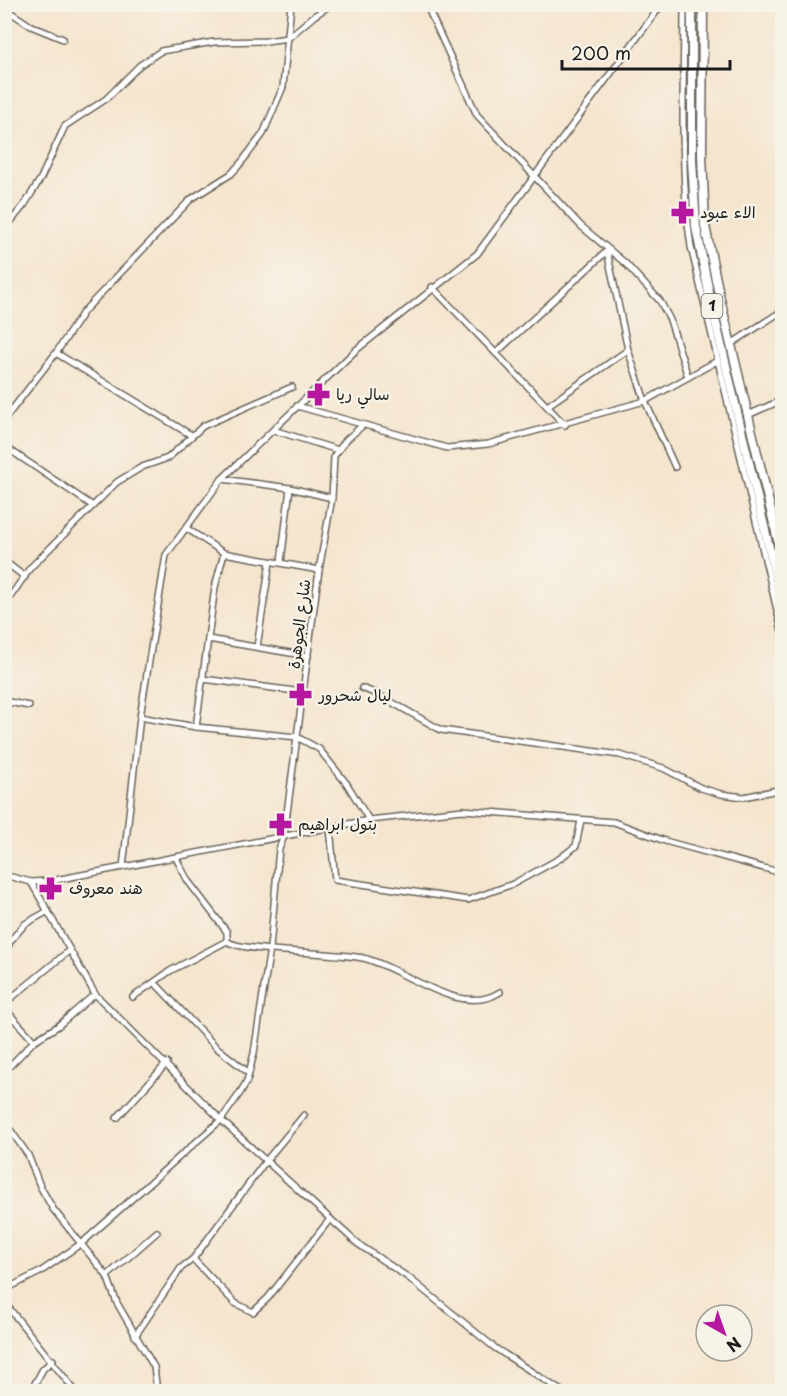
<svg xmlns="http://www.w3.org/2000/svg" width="787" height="1396" viewBox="0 0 787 1396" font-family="'Playpen Sans','Playpen Sans Arabic',sans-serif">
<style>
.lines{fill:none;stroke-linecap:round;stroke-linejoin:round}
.minor-casing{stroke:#68625a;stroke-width:8}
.primary-casing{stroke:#68625a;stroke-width:11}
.minor{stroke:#fff;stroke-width:5}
.primary{stroke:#fff;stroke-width:8}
.labels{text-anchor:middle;stroke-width:4.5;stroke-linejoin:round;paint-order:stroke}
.shield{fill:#f7f3e8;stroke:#5e5c59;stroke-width:1.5}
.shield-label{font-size:15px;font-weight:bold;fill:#1c1c1c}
.poi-label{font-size:16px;fill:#1c1c1c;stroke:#f7f3e8;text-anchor:start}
.street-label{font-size:16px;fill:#1c1c1c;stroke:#f7f3e8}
</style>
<rect width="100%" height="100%" fill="#f7f3e8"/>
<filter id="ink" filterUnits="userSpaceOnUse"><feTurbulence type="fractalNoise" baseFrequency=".0167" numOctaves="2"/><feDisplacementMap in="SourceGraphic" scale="12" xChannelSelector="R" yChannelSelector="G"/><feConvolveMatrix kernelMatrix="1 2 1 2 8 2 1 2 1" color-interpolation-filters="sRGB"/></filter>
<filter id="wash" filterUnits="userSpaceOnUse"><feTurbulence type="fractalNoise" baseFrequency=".008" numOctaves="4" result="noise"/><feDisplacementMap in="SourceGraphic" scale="24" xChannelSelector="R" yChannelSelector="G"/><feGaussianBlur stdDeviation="1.35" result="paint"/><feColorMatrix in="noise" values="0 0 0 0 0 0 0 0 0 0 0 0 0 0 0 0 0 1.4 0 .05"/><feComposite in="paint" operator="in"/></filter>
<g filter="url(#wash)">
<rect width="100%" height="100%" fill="#f5e5ce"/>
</g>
<g filter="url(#ink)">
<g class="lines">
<defs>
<g id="minor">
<polyline points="426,4 477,115 581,226 625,263 660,301 670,320 688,377"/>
<path d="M684 4C684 85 679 167 691 247L782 631"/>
<polyline points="4,8 31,26 63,39"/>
<polyline points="4,230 25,204 41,178 65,126 106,99 140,65 161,51 214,42 266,41 288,38 314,16 332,4"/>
<polyline points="607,251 628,350 645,401 675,467"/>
<polyline points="432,287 565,425"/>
<polyline points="731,344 782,311"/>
<polyline points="56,353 191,435"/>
<polyline points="496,353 607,251"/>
<polyline points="297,406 447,448 488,444 645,401 717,361"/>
<polyline points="547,406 628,350"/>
<polyline points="748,415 782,400"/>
<polyline points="4,420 56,353 84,311 191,199 231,174 241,163 263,134 283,87 291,4"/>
<polyline points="273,430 338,450"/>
<polyline points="4,446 93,506"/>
<polyline points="222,479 290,488 332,498"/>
<polyline points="186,528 224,553 319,570"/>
<polyline points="4,561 25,577"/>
<polyline points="281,562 290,488"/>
<polyline points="4,606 30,568 117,482 142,467 168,458 203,426 292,387"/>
<polyline points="208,639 308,656"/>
<polyline points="257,647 270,562"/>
<polyline points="203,679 303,692"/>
<polyline points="362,688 379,695 441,730 620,755 663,768 701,788 721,794 744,797 782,789"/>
<polyline points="4,701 29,706"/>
<polyline points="140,717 196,727 297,737 319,749 347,784 369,820"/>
<polyline points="196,727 215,587 224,553"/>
<polyline points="330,828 335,880 468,900 513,884 559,859 576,846 581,820"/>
<polyline points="176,858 188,881 227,932 227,941"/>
<polyline points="123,867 140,717 166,555 222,479 356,350 477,254 662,4"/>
<polyline points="4,875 31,882 50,881 369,820 463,810 614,822 665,841 782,873"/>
<polyline points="31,882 95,994 221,1120 358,1244 409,1278 495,1348 563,1392"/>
<path d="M227 941C239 952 338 952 363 958 401 966 459 1019 500 992"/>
<polyline points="4,955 11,940 25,924 48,911"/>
<polyline points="155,983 216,1047 249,1073"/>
<polyline points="133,997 170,971 227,941"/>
<polyline points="4,1004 70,950"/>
<polyline points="4,1008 34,1041"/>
<polyline points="4,1072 34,1041 58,1026 95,994"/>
<polyline points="304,1115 265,1162 193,1259 235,1303 253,1312 268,1298 330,1219"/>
<polyline points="117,1118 167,1063"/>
<polyline points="4,1121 28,1155 40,1186 53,1209 107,1276 117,1303 154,1367 157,1392"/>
<polyline points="107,1276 157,1232"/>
<polyline points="4,1290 40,1272 82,1243 221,1120 240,1093 247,1081 254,1053 270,948 279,849 284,836 319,570 332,498 334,456 346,440 362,426"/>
<polyline points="4,1302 76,1392"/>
<polyline points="135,1336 181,1268 193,1259"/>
<polyline points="18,1392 32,1389 43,1369 53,1360"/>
</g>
<g id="primary">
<polyline points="692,4 692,160 696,227 710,298 782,602"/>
<polyline points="703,4 702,155 705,226 720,299 782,557"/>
</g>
</defs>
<!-- minor casing -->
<use href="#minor" class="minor-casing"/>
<!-- primary casing -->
<use href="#primary" class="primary-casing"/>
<!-- minor -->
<use href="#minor" class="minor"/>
<!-- primary -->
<use href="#primary" class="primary"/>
</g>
</g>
<!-- icons -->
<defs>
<symbol id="pharmacy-bare" viewBox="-9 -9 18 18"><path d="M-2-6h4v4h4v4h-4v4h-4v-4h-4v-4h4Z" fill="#b5179e" stroke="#f7f3e8" stroke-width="2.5" paint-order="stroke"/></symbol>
</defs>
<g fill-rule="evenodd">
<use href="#pharmacy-bare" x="666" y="196" width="33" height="33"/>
<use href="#pharmacy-bare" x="302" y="378" width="33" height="33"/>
<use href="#pharmacy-bare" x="284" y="678" width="33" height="33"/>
<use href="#pharmacy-bare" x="264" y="808" width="33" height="33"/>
<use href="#pharmacy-bare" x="34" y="872" width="33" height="33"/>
</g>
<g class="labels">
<!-- shield labels -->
<rect class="shield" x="701.5" y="294" width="21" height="24" rx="4.5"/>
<g class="shield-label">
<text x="712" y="311">1</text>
</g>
<!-- poi labels -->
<g class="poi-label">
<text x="700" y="218">الاء عبود</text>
<text x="336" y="400">سالي ريا</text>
<text x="319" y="701">ليال شحرور</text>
<text x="298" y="830">بتول ابراهيم</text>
<text x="69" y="894">هند معروف</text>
</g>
<!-- street labels -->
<g class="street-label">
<text transform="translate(299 624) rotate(-83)" y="6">شارع الجوهرة</text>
</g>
</g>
<!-- margin -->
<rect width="787" height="1396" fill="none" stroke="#f7f3e8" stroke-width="24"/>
<!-- north arrow -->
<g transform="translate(724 1333) rotate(140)"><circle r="28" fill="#f7f3e8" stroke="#9f9d96" stroke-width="1.5"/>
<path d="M0-4.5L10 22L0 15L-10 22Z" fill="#b5179e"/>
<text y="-9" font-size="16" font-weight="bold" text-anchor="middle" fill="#1c1c1c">N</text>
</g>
<!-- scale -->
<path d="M562 60v9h168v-9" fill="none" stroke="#1c1c1c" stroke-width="3"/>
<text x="571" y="60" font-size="18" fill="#1c1c1c" stroke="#f7f3e8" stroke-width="4.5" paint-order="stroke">200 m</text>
</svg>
